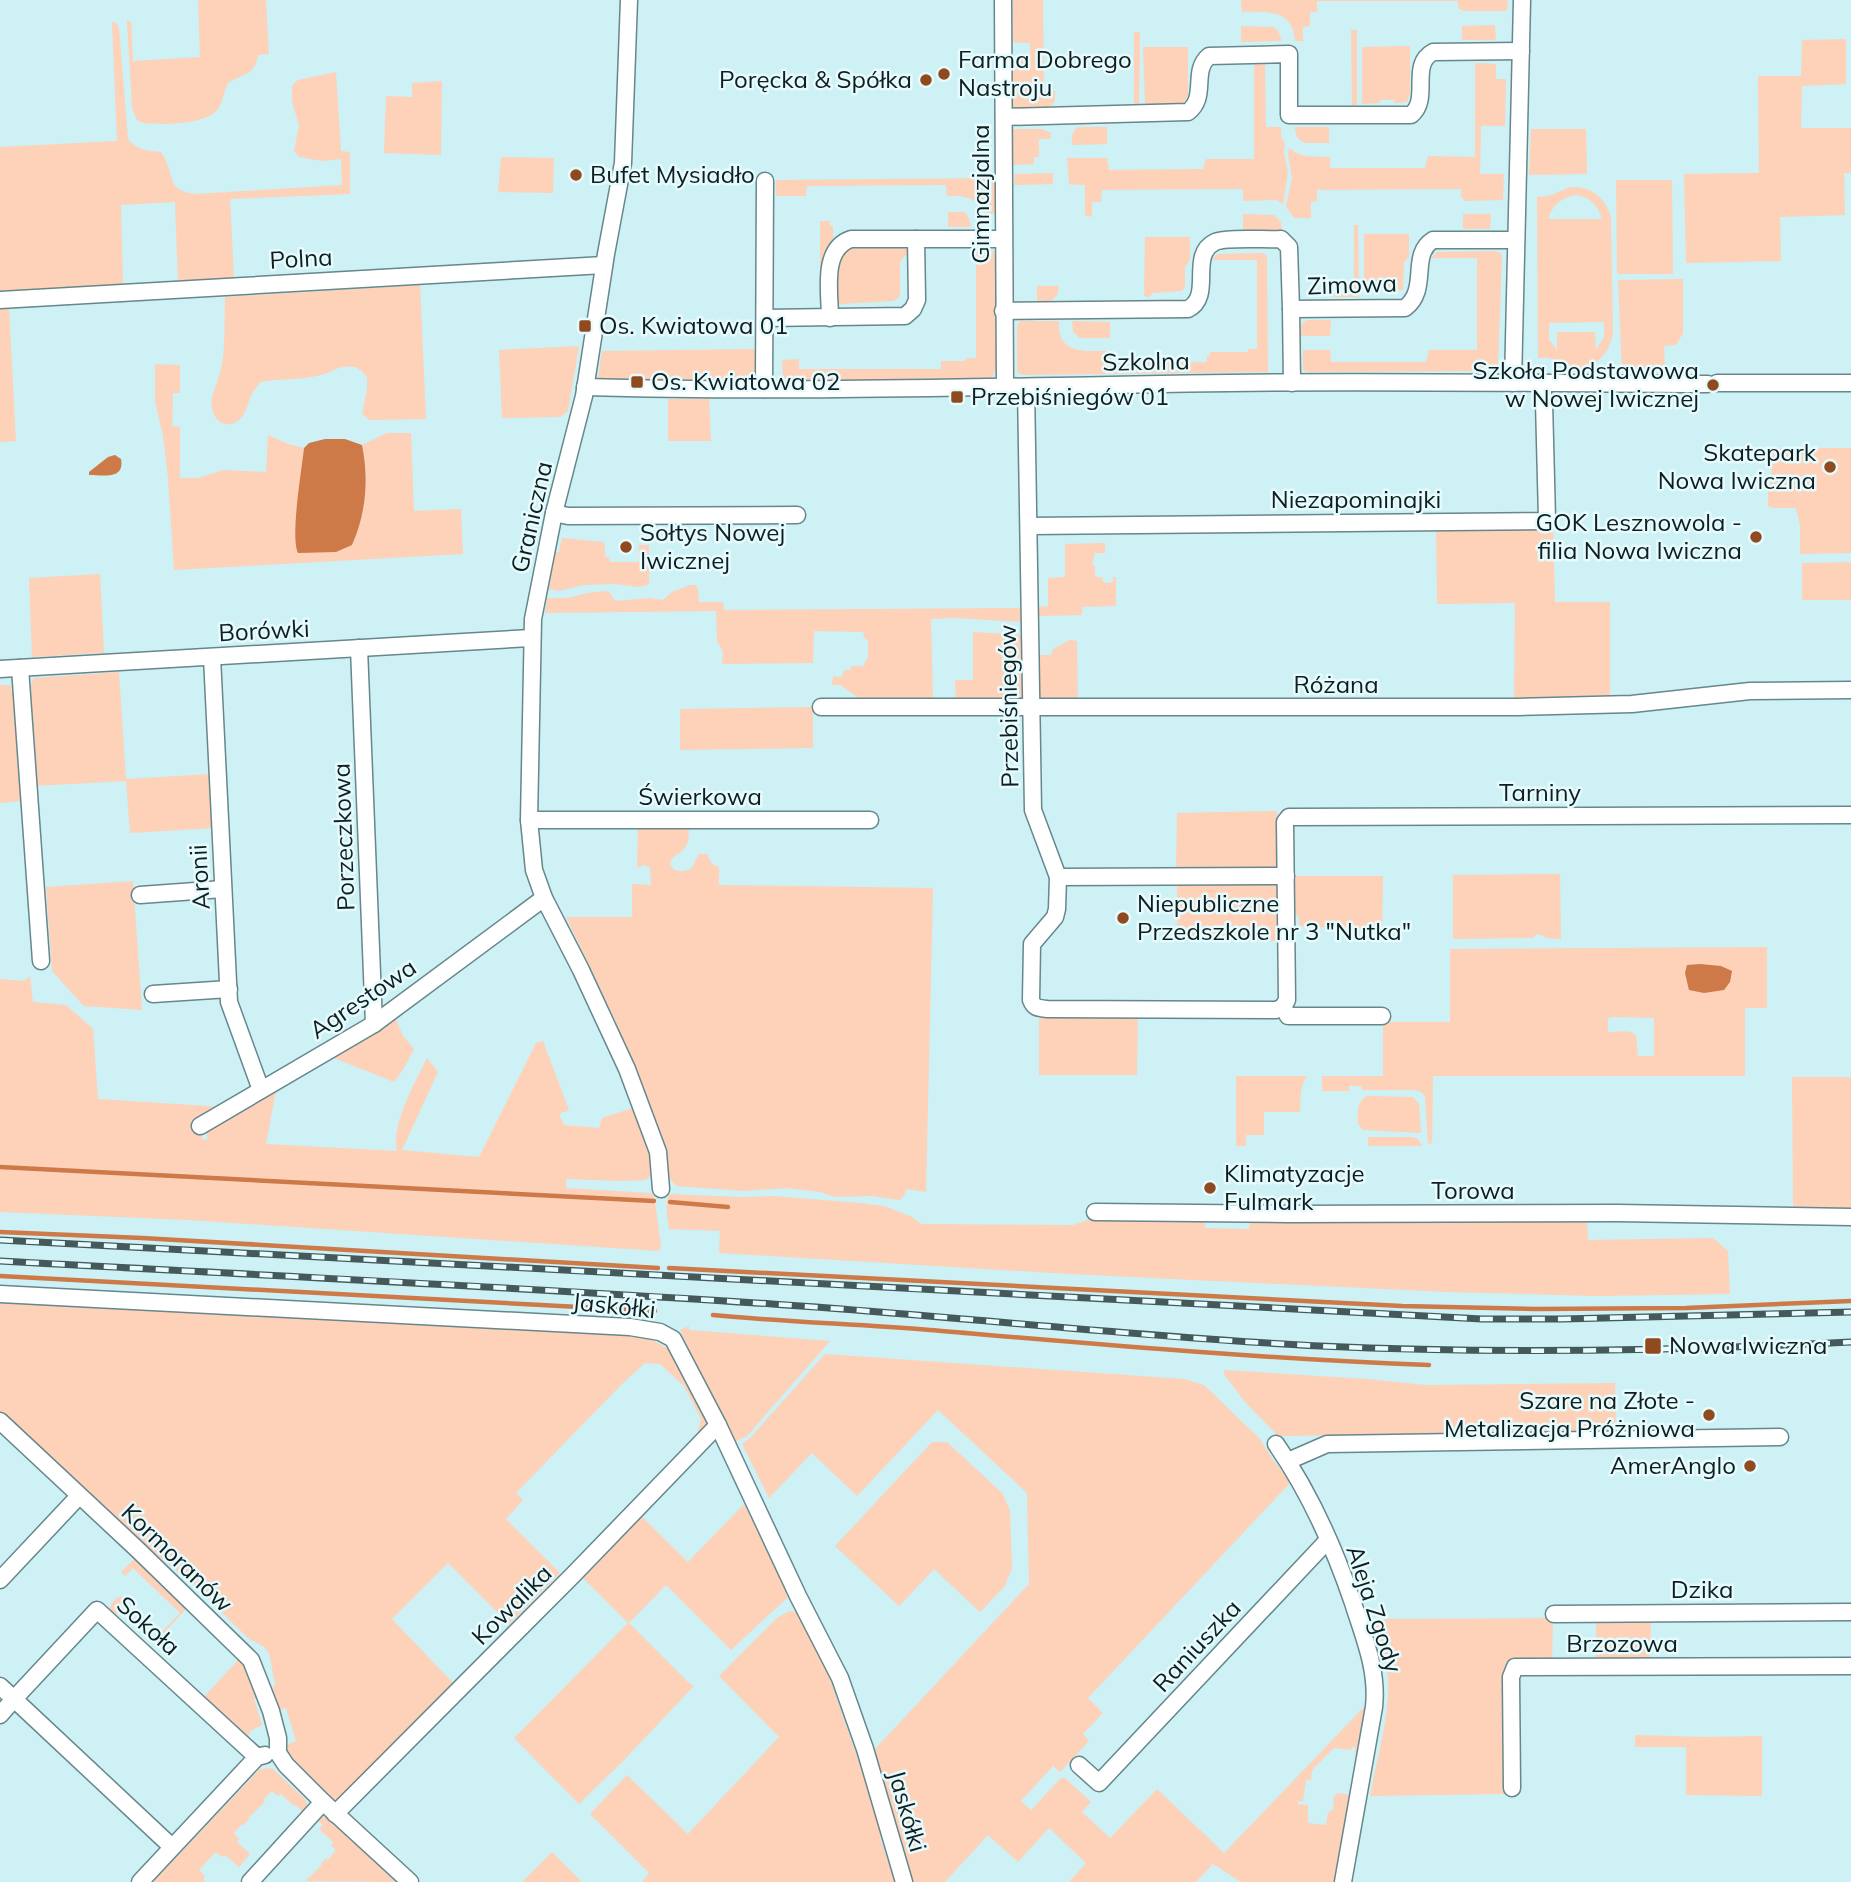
<svg xmlns="http://www.w3.org/2000/svg" width="1851" height="1882" viewBox="0 0 1851 1882" font-family="Mulish,sans-serif">
<style>
.green{fill:#fed1b9;fill-rule:evenodd}
.water{fill:#cd7a48}
.lines{fill:none;stroke-linecap:round;stroke-linejoin:round}
.stream{stroke:#cd7a48;stroke-width:4.5}
.street-casing{stroke:#66878b;stroke-width:19}
.street{stroke:#fff;stroke-width:16}
.rail-casing{stroke:#45595b;stroke-width:7}
.rail{stroke:#e6fbfe;stroke-width:4.5;stroke-dasharray:13;stroke-linecap:butt}
.poi-dot{fill:#8f4b1f;stroke:#e6fbfe;stroke-width:2.5}
.labels{text-anchor:middle;stroke-width:5;stroke-linejoin:round;paint-order:stroke}
.poi-label{font-size:24px;fill:#101e1f;stroke:#e6fbfe;text-anchor:start}
.street-label{font-size:24px;fill:#101e1f;stroke:#e6fbfe}
</style>
<rect width="100%" height="100%" fill="#cdf1f5"/>
<!-- green -->
<g class="green">
<path d="M198 0H266L269 54 258 55C255 75 244 73 228 83 224 91 223 101 218 109 206 125 162 125 143 123L137 120 132 108 127 21H131L133 61 200 57Z"/>
<polygon points="1013,0 1043,0 1044,90 1055,91 1055,101 1048,109 1013,111 1013,60 1030,60 1030,43 1013,42"/>
<path d="M1241 0H1508L1507 11H1462V9H1458V1H1317V12H1310V26L1303 27V41H1295C1293 8 1266 12 1242 12Z"/>
<path d="M112 22 116 23 119 28 128 139C137 150 147 151 161 152 176 173 164 191 196 194L342 185 341 159 322 161 299 157 294 151 299 125 292 102V85L298 80 336 72 341 151 350 152V194L230 199 234 279 178 282 175 202 121 205 123 285 0 291V147L117 141Z"/>
<polygon points="1495,25 1496,40 1462,40 1462,26"/>
<polygon points="1241,26 1274,27 1278,31 1282,41 1241,42"/>
<polygon points="1351,30 1357,30 1357,105 1352,105"/>
<polygon points="1134,32 1140,32 1139,105 1134,105"/>
<polygon points="1846,39 1846,84 1802,86 1801,128 1851,128 1851,173 1844,173 1845,215 1780,217 1781,261 1686,263 1684,174 1759,173 1758,76 1801,76 1802,40"/>
<polygon points="1410,46 1410,93 1407,102 1394,103 1394,100 1380,100 1379,103 1362,104 1362,47"/>
<polygon points="1143,47 1188,47 1188,96 1183,104 1149,105 1145,103"/>
<path d="M1475 63 1496 64V79H1506L1505 126H1481L1480 174H1504L1503 200 1464 201 1463 198 1461 197V189L1317 190V201L1311 202V218H1294L1286 206 1292 178 1288 154 1289 148C1303 159 1312 156 1330 157V168H1425L1428 156 1475 157Z"/>
<polygon points="1265,64 1266,127 1281,127 1281,136 1285,144 1284,152 1288,173 1283,204 1276,200 1243,201 1243,189 1102,190 1101,202 1092,202 1092,217 1085,215 1085,185 1069,184 1067,158 1107,158 1109,170 1203,169 1206,159 1254,159 1254,65"/>
<polygon points="442,81 441,155 384,153 386,96 412,97 412,83"/>
<path d="M1078 127H1107V144L1072 145C1072 137 1071 132 1078 127Z"/>
<path d="M1295 127H1329V143H1305C1297 139 1295 135 1295 127Z"/>
<polygon points="1013,129 1042,129 1051,133 1050,139 1039,139 1039,157 1034,157 1034,164 1013,165"/>
<polygon points="1531,129 1586,129 1587,174 1529,175"/>
<polygon points="501,157 554,158 553,193 498,192"/>
<polygon points="1053,173 1053,184 1014,185 1015,174"/>
<path d="M995 178 996 214 985 213C975 196 965 196 947 196L946 185 807 186 806 196H776V180Z"/>
<polygon points="1616,180 1672,180 1673,274 1617,274"/>
<path d="M1570 187C1591 186 1605 197 1611 217L1613 334C1608 356 1593 372 1569 367 1563 366 1560 362 1554 360 1549 357 1543 358 1538 358L1537 197C1550 197 1558 192 1570 187ZM1577 195C1591 198 1598 205 1602 219H1548C1553 204 1562 197 1577 195ZM1604 322V337L1596 350 1595 332H1557V350L1549 340V323Z"/>
<polygon points="948,212 965,212 969,219 971,226 969,227 948,227"/>
<polygon points="1243,214 1274,215 1281,222 1282,230 1243,231"/>
<polygon points="1463,214 1491,214 1490,229 1463,229"/>
<polygon points="820,221 830,221 830,226 833,226 833,245 823,303 820,304"/>
<polygon points="1354,225 1358,225 1359,297 1333,297 1333,294 1354,294"/>
<polygon points="1364,234 1409,234 1409,257 1404,262 1403,290 1364,290"/>
<polygon points="1145,237 1190,237 1190,259 1185,267 1185,287 1182,291 1153,293 1149,297 1144,296"/>
<polygon points="906,243 907,254 900,261 900,296 894,301 840,304 837,305 836,262 846,246"/>
<polygon points="987,248 993,250 995,257 996,369 992,377 987,380 790,381 783,378 782,360 799,359 799,369 941,369 941,361 965,361 966,358 976,358 976,251"/>
<polygon points="1495,251 1501,253 1502,257 1498,365 1486,371 1307,372 1303,370 1303,350 1330,350 1331,362 1426,362 1429,350 1477,350 1477,258 1431,258 1437,252"/>
<path d="M1220 254 1264 253 1267 257 1268 372 1022 375 1017 372V326L1020 321H1059C1056 355 1087 351 1111 351L1112 363 1207 362V355L1210 356V352H1248V349H1257V260H1213L1216 255Z"/>
<polygon points="1683,279 1683,333 1676,345 1664,346 1665,370 1622,372 1618,280"/>
<path d="M420 285 426 419 370 420 362 414 367 389V377C363 373 360 368 354 367 343 365 336 369 327 373 305 381 282 378 260 382 257 387 253 391 251 396 247 405 246 414 239 420 229 429 216 423 213 412 208 398 218 383 221 369 226 348 224 319 225 297Z"/>
<path d="M1037 286H1059C1058 300 1050 302 1037 303Z"/>
<polygon points="9,308 16,441 0,442 0,309"/>
<polygon points="1306,320 1331,320 1330,336 1301,336 1301,325"/>
<polygon points="1072,321 1110,322 1110,338 1080,338 1073,332"/>
<polygon points="579,346 568,411 560,417 502,418 499,350"/>
<polygon points="759,349 758,375 752,379 603,380 598,377 602,351"/>
<path d="M155 364 180 365V393H173L172 426 180 427V478H199L223 470 266 472 268 435 288 444 304 448 295 530 352 545C366 514 369 479 362 445L387 433H411L414 511 461 509 463 554 174 570 168 478 163 436 155 401Z"/>
<polygon points="668,399 709,399 711,441 668,441"/>
<polygon points="1771,448 1851,448 1851,553 1800,554 1800,526 1796,508 1773,508 1768,506 1768,484 1772,483"/>
<polygon points="1553,527 1555,602 1610,602 1610,697 1514,700 1515,603 1437,604 1436,529"/>
<polygon points="562,538 603,542 605,547 605,557 609,557 610,562 639,562 639,545 649,545 649,584 640,587 614,584 583,585 559,591 549,589 555,552 559,552"/>
<polygon points="1105,543 1105,553 1095,553 1092,564 1095,566 1095,577 1102,577 1104,583 1110,583 1113,581 1113,577 1116,577 1116,606 1082,607 1082,615 1038,616 1038,607 1048,606 1048,578 1065,577 1065,544"/>
<polygon points="1851,562 1851,600 1802,600 1802,563"/>
<polygon points="100,574 104,653 32,657 29,578"/>
<polygon points="690,585 696,585 698,590 699,602 723,602 724,610 1025,608 1023,622 957,618 931,619 933,702 863,701 840,685 832,685 833,676 841,677 845,670 851,670 851,666 863,666 868,657 868,640 865,639 863,632 814,631 813,663 722,664 723,652 717,641 716,611 545,613 547,598 567,598 588,593 605,591 610,593 615,601 650,598 663,600 672,592"/>
<polygon points="973,632 1023,635 1026,699 956,702 955,680 973,680"/>
<polygon points="1070,640 1077,641 1078,702 1040,703 1039,655 1051,655 1053,649"/>
<polygon points="119,672 126,779 211,774 214,828 130,833 126,781 34,786 28,690 31,690 31,684 34,678"/>
<polygon points="0,685 11,685 11,691 15,692 22,801 0,803"/>
<polygon points="813,707 813,748 680,750 680,709"/>
<polygon points="1277,811 1278,870 1176,870 1177,813"/>
<path d="M689 826C688 833 690 840 686 846 680 856 673 852 670 865 676 873 682 872 691 869L699 854H707L712 864 719 867V885L933 888 926 1192 907 1189 903 1197 899 1200 871 1196 835 1197 820 1192 787 1188 743 1191 677 1186C667 1179 667 1169 666 1158L616 1022 566 917H632V884L651 885 650 867 643 865 637 868 638 827Z"/>
<path d="M1537 874H1560L1561 939 1547 938C1543 935 1540 934 1535 935L1533 938 1453 939V875Z"/>
<polygon points="1293,876 1383,876 1382,930 1299,926 1299,918 1293,910"/>
<polygon points="133,881 142,1010 84,1006 52,971 46,887"/>
<polygon points="1278,882 1279,941 1177,941 1177,883"/>
<path d="M1767 947V1008H1745V1076H1433L1432 1143 1428 1144 1425 1096 1421 1092 1414 1090H1362L1361 1086H1349V1091H1322V1076H1383V1022H1450V949ZM1614 1017 1654 1018V1056H1638L1636 1035C1629 1029 1617 1032 1608 1032V1018Z"/>
<path d="M30 976 33 1002 66 1005 93 1029 98 1099 223 1107 202 1130V1140L208 1139 205 1129 277 1085 266 1144 397 1151C391 1124 415 1083 427 1058L438 1072 402 1150 479 1157 536 1043 543 1041 569 1110 559 1114 564 1125 599 1128 602 1118 633 1108 649 1147 654 1172 646 1180 620 1181 566 1179V1188L650 1193 654 1195 661 1246 659 1251 189 1220 0 1212V979L24 981Z"/>
<polygon points="394,1015 403,1036 414,1049 404,1068 394,1082 329,1056"/>
<polygon points="1138,1015 1137,1075 1039,1075 1039,1019 1043,1016"/>
<path d="M1236 1076H1307C1299 1088 1301 1097 1300 1112H1264V1135H1246V1146H1236Z"/>
<polygon points="1792,1077 1851,1077 1851,1212 1803,1212 1793,1206"/>
<path d="M1367 1096 1413 1097 1419 1104 1421 1133 1363 1130 1358 1124C1358 1113 1356 1102 1367 1096Z"/>
<polygon points="1368,1137 1413,1137 1418,1139 1422,1146 1368,1146"/>
<path d="M669 1194 742 1197 774 1196 860 1203 884 1206 912 1217 921 1224 1073 1225 1093 1218 1204 1219 1205 1228 1249 1229 1250 1219H1587L1588 1240 1713 1238 1728 1251 1730 1294 1597 1296 1446 1292 1069 1274 719 1253 720 1231 669 1229C668 1218 664 1204 669 1194Z"/>
<path d="M0 1299 251 1315 257 1313 621 1333 647 1337 667 1348 679 1362 706 1418V1426L699 1437 697 1434 701 1419 684 1386 660 1364 645 1363 621 1385 516 1493 523 1500 506 1519 560 1573 509 1624 448 1563 392 1619 454 1684 340 1800H334C314 1783 294 1771 286 1745L296 1741 286 1708 276 1711 271 1693 275 1684 269 1653 263 1646 249 1639 191 1582 121 1527 0 1413Z"/>
<polygon points="689,1326 689,1330 830,1341 747,1436 733,1443 680,1330"/>
<polygon points="825,1354 1184,1379 1204,1385 1260,1439 1273,1460 1291,1482 1088,1698 1103,1713 1083,1734 1089,1741 1060,1772 1053,1766 1021,1801 1031,1810 1061,1778 1065,1778 1091,1802 1082,1812 1110,1838 1157,1789 1224,1853 1363,1708 1366,1709 1359,1754 1355,1753 1356,1748 1352,1747 1351,1750 1334,1748 1312,1770 1311,1780 1306,1780 1303,1801 1298,1801 1298,1804 1308,1805 1308,1823 1326,1825 1328,1812 1333,1810 1334,1796 1336,1796 1337,1793 1351,1795 1335,1882 1241,1882 1213,1864 1196,1882 1069,1882 1086,1863 1049,1828 1018,1862 988,1835 945,1882 910,1882 875,1749 1029,1584 1027,1493 938,1410 857,1496 812,1453 769,1498 742,1444 750,1438"/>
<polygon points="1224,1370 1367,1379 1425,1385 1615,1383 1616,1432 1278,1436 1244,1401 1224,1374"/>
<polygon points="932,1442 947,1442 1003,1494 1010,1511 1012,1568 1005,1586 980,1612 934,1569 899,1606 835,1546"/>
<polygon points="744,1504 789,1596 731,1650 666,1585 629,1623 689,1683 694,1686 623,1761 579,1804 514,1738 628,1623 583,1578 642,1517 688,1562"/>
<path d="M135 1558 243 1660 259 1697 254 1699 262 1725 250 1731 247 1741 202 1699 239 1659 186 1609 157 1640 153 1641 120 1610 113 1617 110 1608C113 1599 121 1592 129 1600L122 1607 156 1638 180 1613 133 1568 125 1576 121 1572Z"/>
<polygon points="789,1611 797,1612 810,1632 831,1682 882,1829 880,1838 895,1882 642,1882 649,1873 590,1814 627,1775 688,1834 779,1737 719,1676 777,1618"/>
<polygon points="1651,1617 1650,1659 1596,1660 1596,1618"/>
<path d="M1553 1618 1552 1661 1506 1662 1505 1794 1370 1796C1376 1762 1390 1715 1388 1682 1388 1661 1378 1639 1371 1619Z"/>
<polygon points="1635,1735 1705,1737 1762,1736 1762,1796 1686,1795 1686,1747 1635,1747"/>
<polygon points="272,1768 305,1799 307,1805 303,1812 296,1805 294,1806 281,1794 278,1796 272,1791 263,1800 265,1802 248,1818 249,1819 244,1825 242,1824 234,1833 239,1839 237,1842 250,1854 239,1867 225,1855 222,1857 216,1852 199,1870 205,1876 203,1879 206,1882 153,1882 260,1769"/>
<polygon points="326,1817 396,1882 305,1881 321,1866 321,1864 326,1858 328,1860 336,1850 331,1845 333,1842 319,1829 323,1825 315,1818"/>
<polygon points="552,1852 582,1882 522,1882"/>
</g>
<!-- water -->
<g class="water">
<path d="M325 439H345L362 445C369 479 366 514 352 545L336 552 298 553C290 536 302 469 304 448L309 443Z"/>
<path d="M115 455 121 459C125 480 103 475 89 475V472L108 457Z"/>
<polygon points="1700,964 1721,966 1732,971 1730,982 1724,990 1704,993 1689,990 1685,973 1687,965"/>
</g>
<g class="lines">
<!-- stream -->
<g class="stream">
<polyline points="0,1167 654,1201"/>
<polyline points="670,1202 728,1207"/>
<polyline points="0,1232 142,1238 658,1268"/>
<polyline points="669,1268 1402,1306 1536,1309 1686,1308 1851,1301"/>
<polyline points="0,1276 655,1311"/>
<path d="M713 1315C785 1322 858 1324 930 1330 1096 1344 1262 1359 1429 1365"/>
</g>
<defs>
<g id="street">
<polyline points="629,0 623,163 606,254 584,396 554,513 533,619 529,820 534,870 544,898 581,970 627,1069 658,1152 661,1189"/>
<polyline points="1003,0 1005,387"/>
<path d="M1004 117 1188 112C1208 97 1191 71 1209 56L1289 54V115H1411C1431 99 1409 65 1433 52L1521 51"/>
<polyline points="0,300 604,265"/>
<polyline points="1291,309 1292,383"/>
<path d="M1003 311 1188 309C1214 296 1188 255 1215 242 1226 237 1267 240 1281 239L1289 247 1291 309 1405 308C1430 289 1409 255 1433 240H1516"/>
<polyline points="765,318 905,316 913,309 917,300 916,239 1003,239"/>
<path d="M830 318C830 293 821 249 851 239H916"/>
<polyline points="1513,383 1522,0"/>
<polyline points="1717,383 1851,383"/>
<path d="M585 387C760 392 935 388 1110 385 1309 380 1508 383 1708 384"/>
<path d="M1026 387 1033 810 1058 877 1057 909 1055 917 1032 944 1031 1000C1034 1008 1038 1008 1047 1009L1276 1010 1283 1007"/>
<polyline points="764,389 765,181"/>
<polyline points="554,513 568,516 797,515"/>
<polyline points="1029,526 1543,521 1547,519 1544,402 1542,383"/>
<polyline points="359,648 374,1024"/>
<polyline points="212,657 229,1002 261,1090"/>
<polyline points="20,668 41,961"/>
<polyline points="0,669 531,638"/>
<polyline points="821,707 1517,707 1632,704 1750,691 1851,690"/>
<polyline points="529,820 870,820"/>
<polyline points="1058,877 1286,876"/>
<polyline points="140,895 223,889"/>
<polyline points="153,994 229,989"/>
<polyline points="1283,1007 1287,1000 1285,822 1289,817 1851,815"/>
<polyline points="1283,1007 1288,1016 1382,1016"/>
<polyline points="200,1126 374,1024 544,898"/>
<polyline points="1095,1212 1289,1214 1618,1213 1851,1217"/>
<polyline points="0,1294 630,1327 660,1332 673,1339 718,1425 798,1596 840,1678 865,1749 904,1882"/>
<polyline points="0,1421 138,1550 251,1660 271,1711 278,1738 278,1753"/>
<path d="M1276 1444C1310 1493 1334 1547 1353 1603 1364 1638 1378 1670 1374 1707L1343 1882"/>
<polyline points="1288,1461 1327,1444 1780,1437"/>
<polyline points="0,1580 79,1496"/>
<polyline points="1554,1614 1851,1612"/>
<polyline points="0,1686 14,1699 0,1715"/>
<polyline points="278,1753 286,1765 323,1802 410,1882"/>
<polyline points="1079,1765 1099,1783 1328,1540"/>
<polyline points="1512,1788 1511,1677 1515,1667 1851,1666"/>
<polyline points="335,1814 573,1575 718,1425"/>
<polyline points="172,1847 14,1699 97,1610 257,1757"/>
<polyline points="140,1882 257,1757 265,1755"/>
<polyline points="250,1882 323,1802"/>
</g>
</defs>
<!-- street casing -->
<use href="#street" class="street-casing"/>
<!-- street -->
<use href="#street" class="street"/>
<defs>
<g id="rail">
<polyline points="0,1240 1482,1319 1563,1319 1851,1312"/>
<path d="M0 1261C257 1275 515 1287 772 1304 955 1316 1137 1337 1320 1346 1497 1354 1674 1351 1851 1342"/>
</g>
</defs>
<!-- rail casing -->
<use href="#rail" class="rail-casing"/>
<!-- rail -->
<use href="#rail" class="rail"/>
</g>
<!-- markers -->
<g class="poi-dot">
<circle cx="944" cy="74" r="7"/>
<circle cx="926" cy="80" r="7"/>
<circle cx="576" cy="175" r="7"/>
<rect x="578" y="319" width="14" height="14" rx="3.5"/>
<rect x="630" y="375" width="14" height="14" rx="3.5"/>
<circle cx="1713" cy="385" r="7"/>
<rect x="950" y="390" width="14" height="14" rx="3.5"/>
<circle cx="1830" cy="467" r="7"/>
<circle cx="1756" cy="537" r="7"/>
<circle cx="626" cy="547" r="7"/>
<circle cx="1123" cy="918" r="7"/>
<circle cx="1210" cy="1188" r="7"/>
<rect x="1644" y="1337" width="18" height="18" rx="3.5"/>
<circle cx="1709" cy="1415" r="7"/>
<circle cx="1750" cy="1466" r="7"/>
</g>
<g class="labels">
<!-- poi labels -->
<g class="poi-label">
<text x="958" y="68">Farma Dobrego<tspan x="958" dy="28">Nastroju</tspan></text>
<text x="912" y="88" text-anchor="end">Poręcka &amp; Spółka</text>
<text x="590" y="183">Bufet Mysiadło</text>
<text x="599" y="334">Os. Kwiatowa 01</text>
<text x="1699" y="379" text-anchor="end">Szkoła Podstawowa<tspan x="1699" dy="28">w Nowej Iwicznej</tspan></text>
<text x="651" y="390">Os. Kwiatowa 02</text>
<text x="971" y="405">Przebiśniegów 01</text>
<text x="1816" y="461" text-anchor="end">Skatepark<tspan x="1816" dy="28">Nowa Iwiczna</tspan></text>
<text x="1742" y="531" text-anchor="end">GOK Lesznowola -<tspan x="1742" dy="28">filia Nowa Iwiczna</tspan></text>
<text x="640" y="541">Sołtys Nowej<tspan x="640" dy="28">Iwicznej</tspan></text>
<text x="1137" y="912">Niepubliczne<tspan x="1137" dy="28">Przedszkole nr 3 "Nutka"</tspan></text>
<text x="1224" y="1182">Klimatyzacje<tspan x="1224" dy="28">Fulmark</tspan></text>
<text x="1669" y="1354">Nowa Iwiczna</text>
<text x="1695" y="1409" text-anchor="end">Szare na Złote -<tspan x="1695" dy="28">Metalizacja Próżniowa</tspan></text>
<text x="1736" y="1474" text-anchor="end">AmerAnglo</text>
</g>
<!-- street labels -->
<g class="street-label">
<text transform="translate(981 194) rotate(-90)" y="8">Gimnazjalna</text>
<text transform="translate(301 259) rotate(-3)" y="8">Polna</text>
<text transform="translate(1352 285) rotate(-2)" y="8">Zimowa</text>
<text transform="translate(1146 362) rotate(-1)" y="8">Szkolna</text>
<text x="1356" y="508">Niezapominajki</text>
<text transform="translate(532 517) rotate(-77)" y="8">Graniczna</text>
<text transform="translate(264 631) rotate(-3)" y="8">Borówki</text>
<text x="1336" y="693">Różana</text>
<text transform="translate(1009 706) rotate(-91)" y="8">Przebiśniegów</text>
<text x="1540" y="801">Tarniny</text>
<text x="700" y="805">Świerkowa</text>
<text transform="translate(344 837) rotate(-92)" y="8">Porzeczkowa</text>
<text transform="translate(200 877) rotate(-93)" y="8">Aronii</text>
<text transform="translate(363 999) rotate(-34)" y="8">Agrestowa</text>
<text x="1473" y="1199">Torowa</text>
<text transform="translate(614 1306) rotate(6)" y="8">Jaskółki</text>
<text transform="translate(177 1558) rotate(44)" y="8">Kormoranów</text>
<text x="1702" y="1598">Dzika</text>
<text transform="translate(512 1605) rotate(-45)" y="8">Kowalika</text>
<text transform="translate(1374 1609) rotate(72)" y="8">Aleja Zgody</text>
<text transform="translate(148 1626) rotate(42)" y="8">Sokoła</text>
<text x="1622" y="1652">Brzozowa</text>
<text transform="translate(1197 1646) rotate(-47)" y="8">Raniuszka</text>
<text transform="translate(907 1811) rotate(74)" y="8">Jaskółki</text>
</g>
</g>
</svg>
